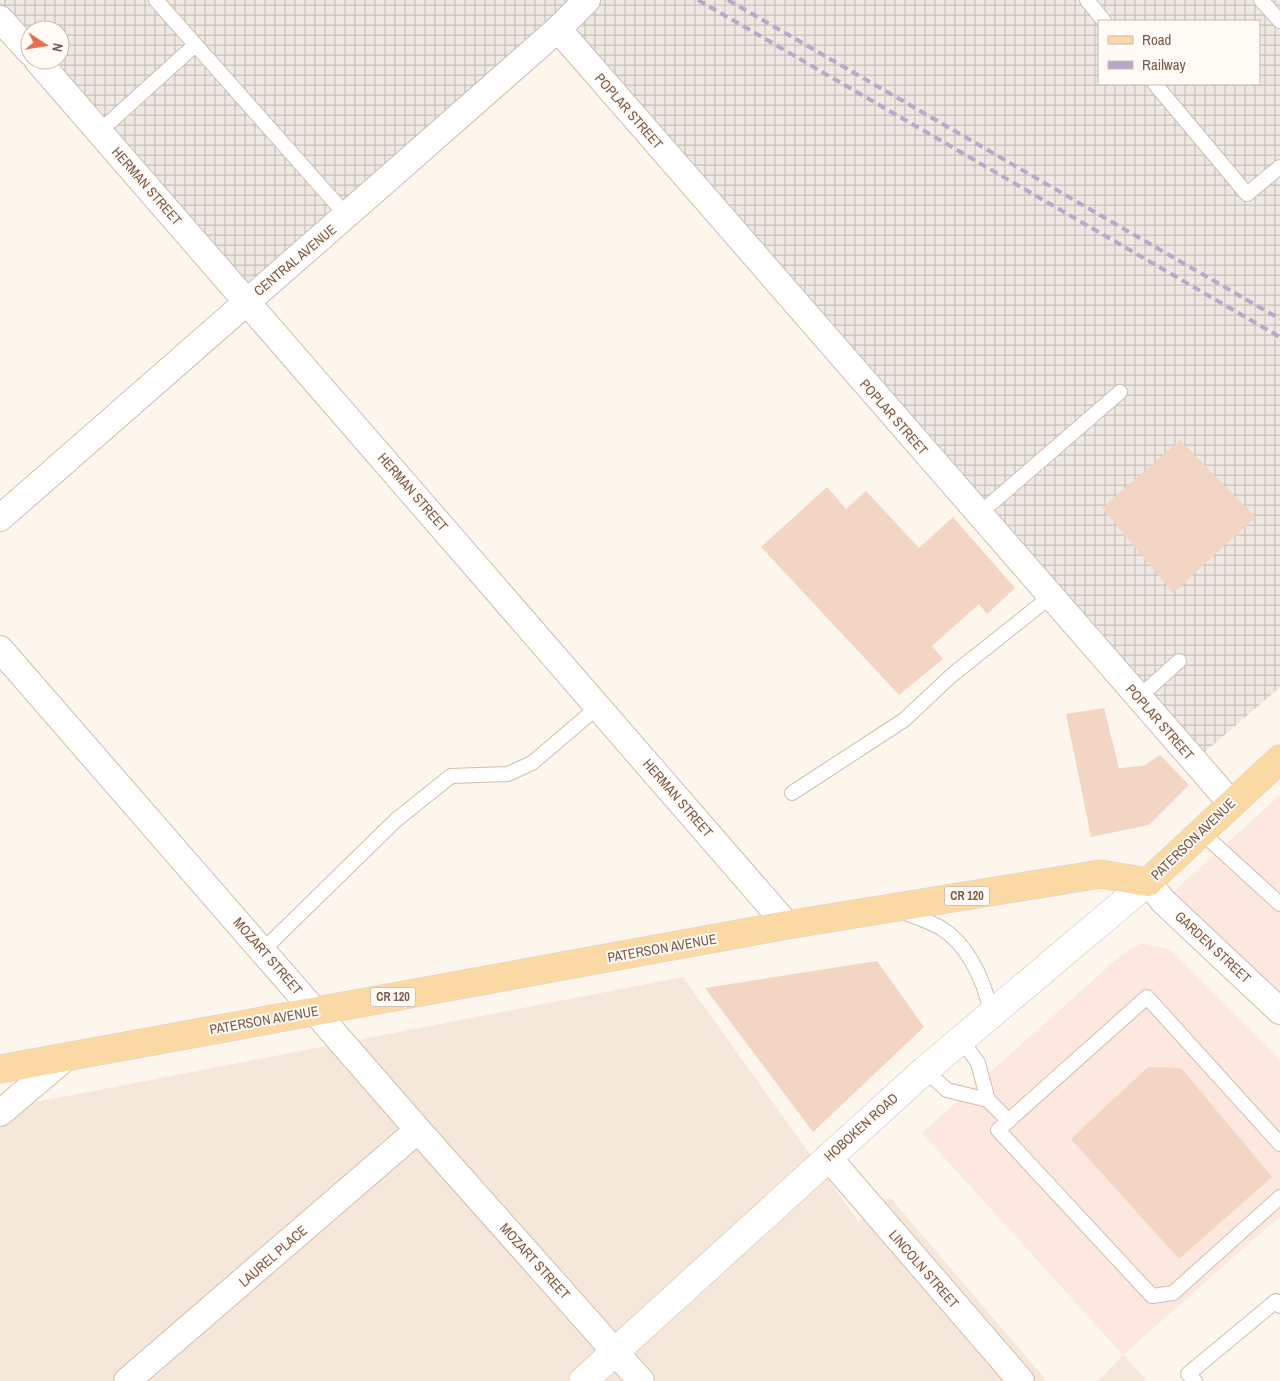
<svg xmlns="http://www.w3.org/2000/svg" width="1280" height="1381" viewBox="0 0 1280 1381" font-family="'Archivo Narrow',sans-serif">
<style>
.residential{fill:#f5e8da}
.commercial{fill:#fde8e0}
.industrial{fill:url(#industrial-grid);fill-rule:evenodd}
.building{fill:#f3d5c3}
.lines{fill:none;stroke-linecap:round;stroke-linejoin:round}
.service-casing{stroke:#d1beb0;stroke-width:16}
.minor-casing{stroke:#d1beb0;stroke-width:28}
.tertiary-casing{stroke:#d1beb0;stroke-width:29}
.primary-casing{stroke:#dad1cd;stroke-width:29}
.service{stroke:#fff;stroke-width:14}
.minor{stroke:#fff;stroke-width:26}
.tertiary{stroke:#fff;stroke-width:28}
.primary{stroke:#fbd9a5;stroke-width:28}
.rail{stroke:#b9a8c9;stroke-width:4;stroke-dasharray:8 5;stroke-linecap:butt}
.labels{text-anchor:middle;stroke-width:4;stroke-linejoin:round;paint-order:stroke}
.shield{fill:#fffaf3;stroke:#a28b7f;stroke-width:1}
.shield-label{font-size:12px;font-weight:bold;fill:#7a5c4d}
.street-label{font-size:14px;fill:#7a5c4d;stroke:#fffaf3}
</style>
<defs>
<pattern id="industrial-grid" width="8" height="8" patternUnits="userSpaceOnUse" patternTransform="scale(1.25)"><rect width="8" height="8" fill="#efe9e4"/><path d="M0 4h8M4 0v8" fill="none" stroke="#c7c0bb"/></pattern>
</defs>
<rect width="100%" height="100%" fill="#fdf6ec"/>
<!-- residential -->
<g class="residential">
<polygon points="683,977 858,1221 890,1197 1047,1381 0,1381 0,1109"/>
<polygon points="1123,1355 1147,1381 1098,1381"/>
</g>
<!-- commercial -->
<g class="commercial">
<polygon points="1280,795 1280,1011 1163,901"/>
<polygon points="1141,943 1170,949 1280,1059 1280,1216 1123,1355 922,1133 1119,957"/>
</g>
<!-- industrial -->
<path class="industrial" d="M0 0H1280V687L1190 765 547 38 246 316 30 60H60V30H30V60L0 24ZM1099 21H1259V84H1099Z"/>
<!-- building -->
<g class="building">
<polygon points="1180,440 1256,517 1173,593 1102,508"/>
<polygon points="827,487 846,509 866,491 919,548 953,517 1015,588 987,614 979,604 932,646 943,659 899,695 761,547"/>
<polygon points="1104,708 1119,768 1143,766 1160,755 1189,785 1149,825 1091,837 1066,714"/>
<polygon points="877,961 924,1027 813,1132 705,988"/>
<polygon points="1148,1067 1181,1068 1272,1177 1179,1259 1071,1139"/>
</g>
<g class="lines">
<defs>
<g id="service">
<polyline points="156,0 347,216"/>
<polyline points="1087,0 1104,21"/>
<polyline points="1261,0 1280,21"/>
<polyline points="1155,84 1247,194 1280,167"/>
<polyline points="100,131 195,45"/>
<polyline points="979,514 1120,392"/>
<polyline points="1138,698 1179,661"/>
<polyline points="792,793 904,720 952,675 1050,597"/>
<polyline points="1200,831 1280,904"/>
<path d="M901 911C914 917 929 921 941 928 970 946 984 982 992 1014"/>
<polyline points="263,950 396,820 451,776 508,774 532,763 599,706"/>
<polyline points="961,1039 978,1063 988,1100 1009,1121"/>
<polyline points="925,1070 947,1090 988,1100"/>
<polyline points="1280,1144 1147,997 998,1130 1152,1296 1173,1293 1280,1197"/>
<polyline points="1195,1381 1188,1374 1276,1301 1280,1306"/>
</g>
<g id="minor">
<polyline points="0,19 30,52"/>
<polyline points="558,29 1231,803"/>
<polyline points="37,60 787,925"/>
<path d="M0 518C186 354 373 193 558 29L587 0"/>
<polyline points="0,649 418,1130 641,1381"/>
<polyline points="1148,882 1163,901 1280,1011"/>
<polyline points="0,1113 66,1057"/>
<polyline points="828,1157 1021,1381"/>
<polyline points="127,1381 418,1130"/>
</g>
<polyline id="tertiary" points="583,1381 925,1070 1148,882"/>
<polyline id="primary" points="0,1069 787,925 1100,874 1148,882 1280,759"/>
</defs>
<!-- service casing -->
<use href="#service" class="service-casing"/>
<!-- minor casing -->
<use href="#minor" class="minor-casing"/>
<!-- tertiary casing -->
<use href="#tertiary" class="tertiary-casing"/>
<!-- primary casing -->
<use href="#primary" class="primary-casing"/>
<!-- service -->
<use href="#service" class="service"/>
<!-- minor -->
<use href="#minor" class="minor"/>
<!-- tertiary -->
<use href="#tertiary" class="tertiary"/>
<!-- primary -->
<use href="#primary" class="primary"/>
<!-- rail -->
<g class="rail">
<polyline points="698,0 1280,337"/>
<polyline points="728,0 1280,319"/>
</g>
</g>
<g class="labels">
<!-- shield labels -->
<g class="shield">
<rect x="944.5" y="886.5" width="45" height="19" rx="4"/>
<rect x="370.5" y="987.5" width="45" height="19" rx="4"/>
</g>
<g class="shield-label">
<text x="967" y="900">CR 120</text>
<text x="393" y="1001">CR 120</text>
</g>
<!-- street labels -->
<g class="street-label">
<text transform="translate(629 111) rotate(49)" y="5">POPLAR STREET</text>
<text transform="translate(147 186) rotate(49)" y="5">HERMAN STREET</text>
<text transform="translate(295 260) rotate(-40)" y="5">CENTRAL AVENUE</text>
<text transform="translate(894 417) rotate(49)" y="5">POPLAR STREET</text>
<text transform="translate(413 492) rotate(49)" y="5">HERMAN STREET</text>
<text transform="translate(1160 722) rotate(49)" y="5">POPLAR STREET</text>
<text transform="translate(678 798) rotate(49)" y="5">HERMAN STREET</text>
<text transform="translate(1193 839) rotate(-44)" y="5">PATERSON AVENUE</text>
<text transform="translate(1213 947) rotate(43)" y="5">GARDEN STREET</text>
<text transform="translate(662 948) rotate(-10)" y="5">PATERSON AVENUE</text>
<text transform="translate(268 956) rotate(49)" y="5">MOZART STREET</text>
<text transform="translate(264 1020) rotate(-10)" y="5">PATERSON AVENUE</text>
<text transform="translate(861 1127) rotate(-42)" y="5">HOBOKEN ROAD</text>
<text transform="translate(273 1256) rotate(-41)" y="5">LAUREL PLACE</text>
<text transform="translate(535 1261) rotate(48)" y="5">MOZART STREET</text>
<text transform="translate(924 1269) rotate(49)" y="5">LINCOLN STREET</text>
</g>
</g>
<!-- legend -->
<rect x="1098" y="20" width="162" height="65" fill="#fffaf3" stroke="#cabbb1"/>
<rect x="1108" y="36" width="25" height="8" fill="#fbd9a5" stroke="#cabbb1"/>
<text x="1142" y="45" font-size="15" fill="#7a5c4d">Road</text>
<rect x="1108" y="61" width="25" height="8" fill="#b9a8c9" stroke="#cabbb1"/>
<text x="1142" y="70" font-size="15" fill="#7a5c4d">Railway</text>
<!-- north arrow -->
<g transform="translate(45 45) rotate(102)"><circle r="24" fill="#fffaf3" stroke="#cabbb1"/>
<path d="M0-4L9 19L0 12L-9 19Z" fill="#e76f51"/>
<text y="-8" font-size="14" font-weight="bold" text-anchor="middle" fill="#7a5c4d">N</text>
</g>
</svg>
